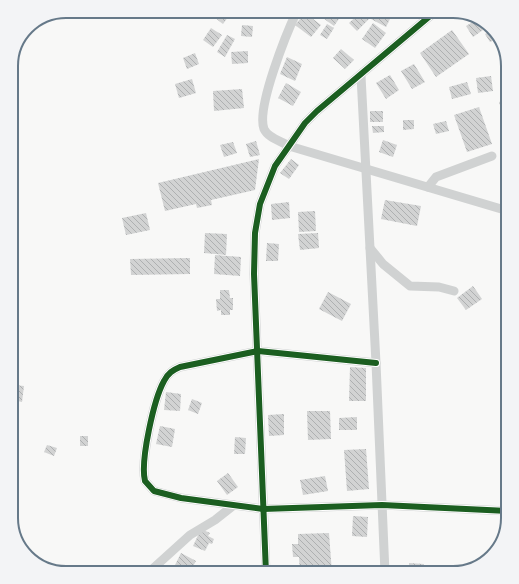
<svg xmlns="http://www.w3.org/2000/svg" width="519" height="584" viewBox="0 0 519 584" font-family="'Work Sans',sans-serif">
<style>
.building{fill:url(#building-back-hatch)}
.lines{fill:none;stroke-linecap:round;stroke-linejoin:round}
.minor{stroke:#d0d2d2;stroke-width:9}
.cycleway-casing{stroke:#fff;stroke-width:8}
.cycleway{stroke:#1b5e20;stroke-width:6}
.rim{fill:none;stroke:#667989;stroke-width:2}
</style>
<defs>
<pattern id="building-back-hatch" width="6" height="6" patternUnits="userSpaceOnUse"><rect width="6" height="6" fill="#d2d3d3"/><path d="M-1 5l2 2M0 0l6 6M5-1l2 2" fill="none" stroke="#aeb0b1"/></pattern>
</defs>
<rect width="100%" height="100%" fill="#f8f8f7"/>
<!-- building -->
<g class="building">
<polygon points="218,11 229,11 231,13 223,24 214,17"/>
<polygon points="259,11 275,11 271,18"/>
<polygon points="328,11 333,11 341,16 334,26 323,18"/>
<polygon points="345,11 356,11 351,17"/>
<polygon points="362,11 369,19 357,31 349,23"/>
<polygon points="375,11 394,11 386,27 371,19"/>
<polygon points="305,13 321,25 311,37 295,25"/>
<polygon points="476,20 483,30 473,37 466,26"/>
<polygon points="373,23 386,33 375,48 362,39"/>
<polygon points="327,24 334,28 327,39 320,35"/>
<polygon points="242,25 253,26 252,37 241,36"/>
<polygon points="211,28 222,35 213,47 203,40"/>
<polygon points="493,29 498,38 490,42 485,34"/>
<polygon points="452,30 469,54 436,77 420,53"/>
<polygon points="227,35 235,39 225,57 217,52"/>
<polygon points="341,49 354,60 345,69 333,58"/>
<polygon points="248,51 248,63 232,64 231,52"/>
<polygon points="195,53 199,64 187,69 183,58"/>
<polygon points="287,57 302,64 295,81 280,74"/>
<polygon points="414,64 425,82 412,89 401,71"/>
<polygon points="390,75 399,90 386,99 376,83"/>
<polygon points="491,76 493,91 478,93 476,78"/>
<polygon points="192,79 196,93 179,98 175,84"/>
<polygon points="467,82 471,94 452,99 449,87"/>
<polygon points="286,83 301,92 293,106 278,98"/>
<polygon points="242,89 244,108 214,111 213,91"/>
<polygon points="508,99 508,116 504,118 499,102"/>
<polygon points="479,107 492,144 467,152 454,115"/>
<rect x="370" y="111" width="13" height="11"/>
<polygon points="403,120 414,120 414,129 403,130"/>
<polygon points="446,121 449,131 436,134 433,124"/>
<polygon points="372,126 384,126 384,132 373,133"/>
<polygon points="383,140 397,145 393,157 379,152"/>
<polygon points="256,141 260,155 250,157 246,144"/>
<polygon points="233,142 237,153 224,157 220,145"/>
<polygon points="259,159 255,190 211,200 212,205 197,208 196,204 165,211 158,183"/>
<polygon points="291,159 299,165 289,179 280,173"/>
<polygon points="385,200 421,206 417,226 381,219"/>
<polygon points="289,202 290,218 272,220 271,204"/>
<polygon points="315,211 316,231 299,232 298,212"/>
<polygon points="146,213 150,230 126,235 122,218"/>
<polygon points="205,233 227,234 226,255 204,253"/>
<polygon points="318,233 319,248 300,250 298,234"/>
<polygon points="267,243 279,244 278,261 266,261"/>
<polygon points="215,255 241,257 240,276 214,274"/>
<polygon points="190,258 190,274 131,275 130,259"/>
<polygon points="507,259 508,259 508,276 505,275"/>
<polygon points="473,286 482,299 466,310 457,298"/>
<polygon points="220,290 229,290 230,298 233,298 233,310 230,310 230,315 221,315 221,310 217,311 216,299 220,299"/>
<polygon points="328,292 351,304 342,321 319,309"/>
<polygon points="350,367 366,368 366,401 349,401"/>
<polygon points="15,385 24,386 22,402 13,400"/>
<polygon points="166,392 181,394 180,411 164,410"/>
<polygon points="192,399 202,403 198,414 188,410"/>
<polygon points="307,411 330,411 331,439 308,440"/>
<polygon points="284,414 284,435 269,436 268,415"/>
<polygon points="357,417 357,430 339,430 339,418"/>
<polygon points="160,426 175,429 172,447 156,444"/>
<rect x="80" y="436" width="8" height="10"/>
<polygon points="235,437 246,438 245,454 234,454"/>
<polygon points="47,445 57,448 54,456 44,452"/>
<polygon points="366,449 369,489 347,491 344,450"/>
<polygon points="228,473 238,487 227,495 217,481"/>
<polygon points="325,476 328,491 303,495 300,480"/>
<polygon points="353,516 368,517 367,537 352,536"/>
<polygon points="201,529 210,533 208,536 214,539 212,544 209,543 205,551 193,546"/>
<polygon points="329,533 332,573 300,573 299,557 293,557 292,544 298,544 298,534"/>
<polygon points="181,553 196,561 192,568 188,566 184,573 171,573"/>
<polygon points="409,563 424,564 424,573 409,573"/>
</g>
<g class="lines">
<!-- minor -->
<g class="minor">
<path d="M297 11C287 32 256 108 264 129 268 138 281 141 289 146L508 211"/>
<polyline points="361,76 376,363 385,573"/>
<polyline points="428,187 436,177 492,156"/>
<polyline points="370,248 383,264 410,286 439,287 454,291"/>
<path d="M376 363 258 351 180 367C173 370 168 373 164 381 154 399 140 461 145 481L154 491 181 498 263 509 382 505 508 511"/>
<polyline points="148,573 190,535 215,520 234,505"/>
<polyline points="266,573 254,274 255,233 260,204 275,166 289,146 305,123 317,111 436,11"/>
</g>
<defs>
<g id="cycleway">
<path d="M376 363 258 351 180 367C173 370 168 373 164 381 154 399 140 461 145 481L154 491 181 498 263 509 382 505 508 511"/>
<polyline points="266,573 254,274 255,233 260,204 275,166 289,146 305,123 317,111 436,11"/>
</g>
</defs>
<!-- cycleway casing -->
<use href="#cycleway" class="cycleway-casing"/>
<!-- cycleway -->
<use href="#cycleway" class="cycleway"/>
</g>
<!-- crop -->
<path d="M0 0H519V584H0ZM66 18H453A48 48 0 0 1 501 66V518A48 48 0 0 1 453 566H66A48 48 0 0 1 18 518V66A48 48 0 0 1 66 18Z" fill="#f3f4f6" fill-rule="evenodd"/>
<path class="rim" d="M66 18H453A48 48 0 0 1 501 66V518A48 48 0 0 1 453 566H66A48 48 0 0 1 18 518V66A48 48 0 0 1 66 18Z"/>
</svg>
